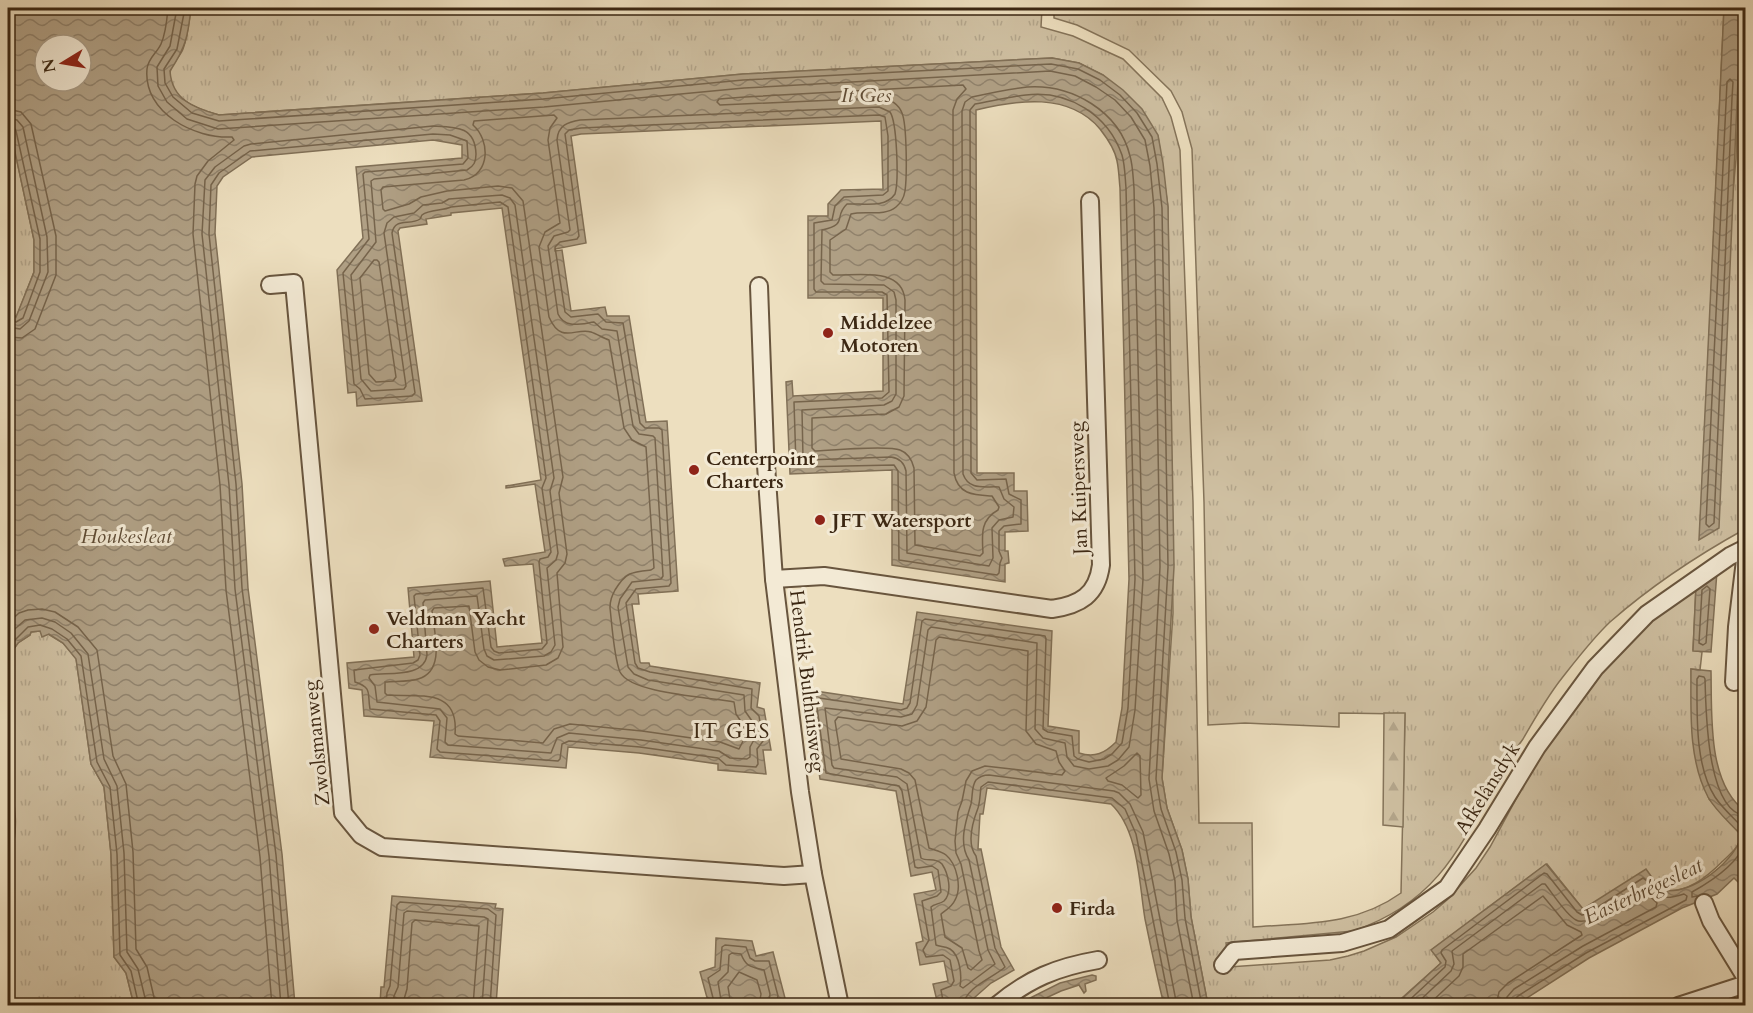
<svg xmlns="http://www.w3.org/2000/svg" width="1753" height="1013" viewBox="0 0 1753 1013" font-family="Cardo,serif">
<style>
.grass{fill:url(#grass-tufts);stroke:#85745a;stroke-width:1.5}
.forest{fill:url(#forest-firs);stroke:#85745a;stroke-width:1.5}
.water{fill:url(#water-waves);stroke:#817057;stroke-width:1.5;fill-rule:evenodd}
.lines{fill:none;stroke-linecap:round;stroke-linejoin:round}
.shore{stroke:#76644c;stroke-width:1.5}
.minor-casing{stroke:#68553e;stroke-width:20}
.minor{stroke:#f3ead5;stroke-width:16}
.poi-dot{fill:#8f2418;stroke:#f3ead5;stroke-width:2}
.labels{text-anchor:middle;stroke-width:6;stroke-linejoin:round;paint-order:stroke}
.poi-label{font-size:20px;font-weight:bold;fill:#3b2713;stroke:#f3ead5;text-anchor:start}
.street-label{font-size:20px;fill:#3b2713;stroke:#f3ead5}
.water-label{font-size:21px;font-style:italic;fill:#5e4b35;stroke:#f3ead5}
.neighbourhood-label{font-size:21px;letter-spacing:1.5px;fill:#3b2713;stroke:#f3ead5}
</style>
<defs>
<pattern id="grass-tufts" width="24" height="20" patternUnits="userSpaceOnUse" patternTransform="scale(1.5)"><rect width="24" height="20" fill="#cfc0a2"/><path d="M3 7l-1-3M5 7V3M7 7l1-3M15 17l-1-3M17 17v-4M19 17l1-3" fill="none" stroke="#b3a58b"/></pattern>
<pattern id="forest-firs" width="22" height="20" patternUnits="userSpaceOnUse" patternTransform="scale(1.5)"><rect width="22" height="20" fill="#cfc0a2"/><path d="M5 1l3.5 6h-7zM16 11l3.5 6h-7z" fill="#b3a58b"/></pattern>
<pattern id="water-waves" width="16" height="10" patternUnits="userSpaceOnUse" patternTransform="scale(1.5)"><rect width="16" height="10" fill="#b0a085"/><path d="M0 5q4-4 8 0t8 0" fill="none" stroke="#90826c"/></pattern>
</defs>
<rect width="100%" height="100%" fill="#eddfbf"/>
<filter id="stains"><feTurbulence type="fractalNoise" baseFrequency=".00333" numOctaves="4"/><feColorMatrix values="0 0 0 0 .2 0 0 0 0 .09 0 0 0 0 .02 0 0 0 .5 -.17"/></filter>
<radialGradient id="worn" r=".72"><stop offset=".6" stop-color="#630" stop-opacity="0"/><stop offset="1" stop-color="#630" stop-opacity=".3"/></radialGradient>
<!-- grass -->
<g class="grass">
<path d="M191 8H1042L1041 27 1073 36 1123 59 1162 98 1171 117 1180 150 1193 502 1199 823H1252L1253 927C1306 923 1355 926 1401 893L1405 714 1339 713V727L1245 723 1208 725 1204 502 1192 149 1182 112 1171 91 1129 50 1077 25 1054 18V8H1724L1700 539 1736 159 1741 8H1745V529C1698 555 1651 586 1610 622 1593 638 1577 659 1562 678 1547 697 1535 718 1523 739 1517 748 1509 756 1504 765 1463 841 1442 901 1353 931L1226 943 1229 967 1330 960 1348 956 1364 951 1396 937 1433 912 1447 900 1476 868 1490 847 1541 753 1625 640 1696 586 1693 650 1702 652 1700 670 1691 669 1694 749 1709 799 1739 832C1743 845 1732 852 1724 860 1707 877 1686 895 1661 890L1583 909 1547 864 1432 950 1441 963 1394 1005H1208L1191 917 1188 879 1182 850 1167 808 1162 778 1173 613 1168 207 1158 136 1103 75 1079 63 1052 58 743 74 543 93 219 115C200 110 168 99 170 73 170 65 180 57 183 49 188 36 189 21 191 8Z"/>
<polygon points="8,119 34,240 34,272 16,318 8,308"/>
<polygon points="40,631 48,634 63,643 76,658 91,764 104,787 111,854 114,957 126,973 134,1005 8,1005 8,862 14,848 12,791 8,764 8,657 18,643 30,635 31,632"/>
</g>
<!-- forest -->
<polygon class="forest" points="1384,713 1405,713 1403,827 1383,825"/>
<!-- water -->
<g class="water">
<path d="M8 8H191C188 36 186 47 170 71 172 100 194 108 219 115L543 93 743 74 1052 58 1079 63 1103 75 1123 90 1142 109 1158 135 1163 163 1168 207 1174 567 1162 778 1167 808 1182 850 1188 879 1191 917 1208 1005H1164C1157 977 1151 948 1145 919 1139 884 1139 830 1111 804L987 788 983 814H980L978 849H981L1001 947 1014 970 991 983 966 1005H938L933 984 948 981 944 961 920 965 916 943 923 941 914 894 936 890 932 872 911 876 896 791 820 779 808 690 903 704 917 612 1052 631 1048 726 1079 731V753C1095 758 1105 753 1116 742L1122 708 1129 579 1120 188C1119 179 1119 170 1117 161 1115 149 1107 138 1100 129 1069 92 1017 100 976 110L977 473H1014V491H1027L1028 531 1005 532V551H1008L1009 563 1005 564V582L892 565V470L790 474 786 382 792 381 793 396 883 391V298H808V216H828V204L841 190 883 189 881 121 581 134 571 136 586 243 555 249V251L562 250 571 311 605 307 607 316H629L646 422 667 421 678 591 638 594 639 604H632L640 662 641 663H649L650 666 760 683 757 707 764 709 771 750H763L766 774 718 770V764L639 753 568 747 566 768 430 757 434 721 364 716 362 690 349 688 347 663 414 657 408 588 490 581 497 647 542 643 533 564 505 566 503 559 545 552 535 484 506 488V486L541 480 502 208 451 213V215L426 219 427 224 400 228 398 231 422 401 357 406 356 392 348 393 337 270 363 238 356 167 462 158V145L433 140 252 157 223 177 217 186 215 233 242 484 248 588 282 854 295 1005H134L126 973 114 957 111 854 104 787 91 764 76 659 63 643 49 634 42 637 40 631 31 632 30 635 18 643 8 657V308L16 317 34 272V240L8 120ZM45 45H81V81H45Z"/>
<polygon points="1724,8 1741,8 1719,528 1699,540"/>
<polygon points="1717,571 1711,652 1693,651 1696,586"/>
<path d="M1691 669 1711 671C1712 714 1707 783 1745 811V875L1738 882 1734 878 1717 894 1682 908 1589 958 1516 1005 1394 1006 1441 963 1431 950 1546 864 1583 909 1646 869 1661 890C1690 896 1731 865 1741 838L1739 833C1728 821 1716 811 1708 797 1688 759 1691 711 1691 669Z"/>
<path d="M8 764C13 798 22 830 8 862Z"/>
<polygon points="392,896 496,904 495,908 503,909 496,1005 380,1005 381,987 384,987"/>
<polygon points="716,938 752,941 756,956 773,952 786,1002 771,1005 709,1005 700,972 715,967"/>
<polygon points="1092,975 1096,976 1096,980 1085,984 1086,991 1084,993 1079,985 1061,991 1031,1005 1016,1005 1060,983"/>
</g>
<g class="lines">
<!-- shore -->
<g class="shore">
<path d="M168 8C167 19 166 33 161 44 157 53 148 58 147 69 143 113 195 139 232 137L234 140 208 161 197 176 195 184 193 234 220 485 226 590 260 857 272 1006"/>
<polyline points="177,8 170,46 157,67 158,86 167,102 187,119 218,129 544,107 744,88 1050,71 1075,76 1096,87 1115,100 1131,117 1145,140 1150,166 1154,208 1160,567 1149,779 1154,811 1169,854 1175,881 1177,920 1194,1006"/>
<polyline points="185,8 177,49 164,69 165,83 173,97 192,113 219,121 543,99 743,80 1051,64 1078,69 1100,80 1120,95 1137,113 1152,137 1157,164 1162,208 1168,567 1156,779 1161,809 1176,852 1182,880 1185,918 1202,1006"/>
<polygon points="1730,79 1733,82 1732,98 1714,523 1709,527 1706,524 1727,82"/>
<path d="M963 85 966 89 957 99 953 110 954 473C958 495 974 495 992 496L999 507 998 510C980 520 982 535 983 553L980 556 915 545 914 468C912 460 908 453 900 450 889 445 831 450 815 451L812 448V418L886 414 899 407 904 396 905 300C902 266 857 276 833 275L830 272V240L846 229 851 214C865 210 884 217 896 207 901 203 904 197 905 191 907 177 907 125 902 113 898 103 889 99 880 98L720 105 717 102 719 99 745 97Z"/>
<polyline points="8,109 21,112 31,124 56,236 56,275 35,329 22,338 8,337"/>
<path d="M554 115 557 118 550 128 548 140 560 223 545 232 539 247 549 317C561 345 576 327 591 332 597 334 603 338 609 340L624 428 632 440 646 447 654 568 651 570C631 572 626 572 615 590 612 596 610 600 610 608 612 625 614 658 620 672 631 694 709 697 734 702L736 714 744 726 746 735 739 749 720 742 642 731 570 724 554 729 543 743 458 736 455 734C459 688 420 697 387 695L385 693V682C396 681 408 682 418 679 446 671 434 632 432 611L434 608 469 606 475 652 479 660 488 667 500 670 546 665 558 658 563 647 557 573 565 563 567 554 559 493 563 477 523 201 512 188 498 186 447 191 421 197 409 204 385 211 383 209 381 190 383 187 464 180C491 174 490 140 473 125L474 121Z"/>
<polyline points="8,118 17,120 23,127 47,237 48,272 29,321 20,329 8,327"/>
<polyline points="8,125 13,126 16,131 40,239 40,272 23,318 16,322 8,317"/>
<polygon points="374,260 377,260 379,262 396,377 393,381 376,382 369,374 360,278"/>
<polygon points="1707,586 1710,589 1706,643 1703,645 1699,643 1702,590"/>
<polyline points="8,623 19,613 28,610 42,609 55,612 78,627 97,650 113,756 126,784 133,852 136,949 147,967 156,1006"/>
<polyline points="8,635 25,620 42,618 55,622 71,633 88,654 104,759 117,786 124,853 127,952 138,969 147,1006"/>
<path d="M939 637 1028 651 1026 731 1036 744 1056 751 1059 762 1065 771 1062 775 985 766 972 771 966 781 962 801 958 812 955 841 956 853 961 864 979 951 982 960 971 970 968 968 962 948 945 937 941 914C946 910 952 907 955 900 962 888 957 864 946 855 941 851 934 850 929 848L915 780 909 773 901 769 841 759 835 721 838 717 902 726 917 721 926 707 936 640Z"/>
<polyline points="8,647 28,627 40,625 52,629 67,639 81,656 97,762 110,787 117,854 120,955 131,971 139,1006"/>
<polygon points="1137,753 1140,756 1141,795 1138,798 1122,785 1108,781 1106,778 1124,766"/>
<path d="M1746 816C1706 812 1706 708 1705 679L1704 677 1699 676 1697 679C1697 715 1695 766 1715 797 1723 809 1734 818 1743 828L1746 834"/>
<path d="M1697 896 1692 897V892C1712 881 1737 865 1746 842"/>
<path d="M281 1006 269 856 235 589 229 485 202 234 205 180 215 167 244 146 251 144 433 126C456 127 475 126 476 154 476 162 474 166 467 170L374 179 371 181 376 242 351 275 361 379 371 391 404 389 406 386 384 233 387 223 394 217 414 213 423 205 442 203 449 199 502 195 510 198 515 205 554 478 550 491 558 553 556 560 547 568 555 645 551 652 544 656 494 660 487 656 484 649 477 596 425 600 423 603 427 655C424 678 388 672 370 675L369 678 375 686 377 702 440 709 447 718 445 742 448 745 551 753 557 738 569 733 641 740 719 751 730 758 747 759 750 757V747L755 738 752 721 745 711 744 695 648 680 634 674 628 667 618 607 620 599 632 582 661 579 663 576 655 438 653 436 639 434 633 426 617 331 602 329 594 322C580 324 565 329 558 314L548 246 554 236 568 232 570 230 557 140C558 125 568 122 580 120L879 107 890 112C897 122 899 181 895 194 885 209 862 203 847 204 833 217 849 224 822 230L821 281 824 284 884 285 894 292 896 300V394L892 401 884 405 802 410 803 458 806 460 891 457C899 458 904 462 906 471L907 553 989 566 993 558 992 528 999 520 1013 517 1014 507 1004 499 999 487C985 486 969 491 963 474L962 111 965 102 972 97C990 93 1009 89 1027 87 1072 84 1119 111 1130 156 1133 166 1133 178 1134 188L1143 579 1135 710 1129 747 1118 760 1108 766 1089 769 1074 766 1067 757 1065 743 1043 738 1035 729 1037 643 931 627 928 630 917 705 912 714 901 717 825 708 832 765 834 768 897 777 907 784 921 858C927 862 935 857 942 864 948 873 953 892 944 901 940 904 934 904 931 907L936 945C940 947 945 946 950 949 960 955 962 976 960 986L963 988 995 964 988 950 969 860C958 843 966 820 971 804 973 796 971 787 976 780 980 776 984 775 989 775L1114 791 1119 793 1130 804 1143 832 1177 1006"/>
<path d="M289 1006 276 855 242 588 236 484 209 234 211 185 219 173 250 151 433 134 450 135 467 141 468 158 463 164 365 172 363 174 369 239 343 273 354 384 360 389 365 399 412 396 415 393 392 233C395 217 410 226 420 219 421 218 421 216 422 215 429 209 443 211 451 207L500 202 508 207 546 478 542 488 551 552 548 557 540 559 539 562 547 643 542 649 499 653 494 651 491 647 483 588 416 594 414 596 420 655 418 660 413 663 354 670 355 682C373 688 367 693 370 709L436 715 440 721 437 749 440 752 558 761 560 759 562 744 569 741 640 747 718 758 726 765 756 767 758 764 757 749 763 741 759 716 751 708 752 689 650 672 638 668 635 663 626 603 636 589 669 586 671 583 662 430 659 428H645L640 423 623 323 606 322 598 314 571 317 565 312 555 247 560 242 577 239 579 236 565 134 569 130 581 128 879 115 885 117 888 136V191L883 195 844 197 835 206 832 220 814 223V289L816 292H882L887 295 889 392 882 398 794 402 796 465 799 467 894 465 898 471 899 560 997 575 999 573 1000 563 1002 558 999 551V531L1004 526 1021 524V500L1009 494 1006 479 977 480 971 473 970 110 975 104C992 101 1009 97 1026 95 1069 90 1108 115 1122 155 1125 165 1125 177 1126 188L1135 579 1128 708 1122 743 1112 754 1104 759 1089 762 1078 759 1074 756 1072 736 1048 732 1043 729 1046 639 1045 636 925 619 922 621 910 703 907 708 901 710 819 698 816 700 826 773 899 786 902 791 915 867 918 868 932 866 938 870 941 892 937 896 922 901 929 940 923 950 926 957 943 955 950 960 954 981 951 986 941 990 944 1006"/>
<polyline points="386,1006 387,993 390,986 397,905 400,902 488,909 496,915 490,1006"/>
<polyline points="393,1006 394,996 398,987 404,913 407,911 484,917 488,919 482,1006"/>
<polyline points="402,1006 407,989 412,923 415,920 479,926 473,1006"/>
<polyline points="715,1006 708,978 720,970 722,947 725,945 746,947 750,958 755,961 769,961 778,996 775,1006"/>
<path d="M722 1006 718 982 728 972 729 955 732 953 741 954C746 967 751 967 764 970L770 994 768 1006"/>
<polyline points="731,1006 728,987 739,972 757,980 761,994 759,1006"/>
<path d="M963 1006C965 987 993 978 1005 967L995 948 976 856C966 843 973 821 978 808 980 802 980 794 981 787L988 782 1112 798 1125 809 1136 834 1170 1006"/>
<path d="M1403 1006 1445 967 1446 961 1441 953 1442 950 1544 873 1547 874 1577 912 1582 915 1587 914 1643 878C1662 890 1652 904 1684 894L1687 896 1686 900 1586 953 1518 996 1514 1000 1513 1006"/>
<path d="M1414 1006 1451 971 1454 964 1452 951 1542 884H1545C1553 894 1566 915 1576 920 1589 928 1628 896 1641 888L1657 903 1656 907 1583 946 1514 989 1507 997 1505 1006"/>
<polyline points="1427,1006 1459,976 1463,967 1463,954 1543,896 1567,925 1581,932 1582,935 1508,983 1499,992 1496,1006"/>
</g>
<defs>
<g id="minor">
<polyline points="270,285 294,283 343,813 361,835 382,847 784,876 813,874"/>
<polyline points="759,286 765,451 774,579 800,792 813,874 840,1006"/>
<path d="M774 579 824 576 1052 609C1080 605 1097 595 1101 565L1090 201"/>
<polyline points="1734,682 1737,627 1746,552"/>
<polyline points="1704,903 1711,921 1746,978"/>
<polyline points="1223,965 1234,951 1342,943 1389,929 1447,888 1487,829 1537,747 1595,668 1647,614 1730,556 1746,548"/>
<path d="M996 1006C1028 979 1057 967 1098 960"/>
<polyline points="1678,1006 1746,984"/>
</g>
</defs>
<!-- minor casing -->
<use href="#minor" class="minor-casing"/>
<!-- minor -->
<use href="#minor" class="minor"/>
</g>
<!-- markers -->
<g class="poi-dot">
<circle cx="828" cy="333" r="6"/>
<circle cx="694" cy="470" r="6"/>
<circle cx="820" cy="520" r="6"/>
<circle cx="374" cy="629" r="6"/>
<circle cx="1057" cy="908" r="6"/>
</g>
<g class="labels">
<!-- poi labels -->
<g class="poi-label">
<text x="840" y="329">Middelzee<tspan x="840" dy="23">Motoren</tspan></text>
<text x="706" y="465">Centerpoint<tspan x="706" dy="23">Charters</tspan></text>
<text x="832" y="527">JFT Watersport</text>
<text x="386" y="625">Veldman Yacht<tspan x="386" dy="23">Charters</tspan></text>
<text x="1069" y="915">Firda</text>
</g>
<!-- street labels -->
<g class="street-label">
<text transform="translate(1078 488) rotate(-92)" y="7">Jan Kuipersweg</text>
<text transform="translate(808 681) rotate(83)" y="7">Hendrik Bulthuisweg</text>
<text transform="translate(316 743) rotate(-96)" y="7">Zwolsmanweg</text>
<text transform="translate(1487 788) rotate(-58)" y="7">Afkelânsdyk</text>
</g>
<!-- water labels -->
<g class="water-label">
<text x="866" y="102">It Ges</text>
<text x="126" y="543">Houkesleat</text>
<text transform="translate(1643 891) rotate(-25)" y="7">Easterbrégesleat</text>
</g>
<!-- neighbourhood labels -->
<g class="neighbourhood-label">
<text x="732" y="738">IT GES</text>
</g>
</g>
<!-- margin -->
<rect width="1753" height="1013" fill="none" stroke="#eddfbf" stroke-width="30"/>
<rect x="9" y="9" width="1735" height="995" fill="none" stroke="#3b2713" stroke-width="3"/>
<rect x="15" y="15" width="1723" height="983" fill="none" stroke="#3b2713" stroke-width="1.5"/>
<!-- north arrow -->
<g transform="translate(63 63) rotate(259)"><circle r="28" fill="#f3ead5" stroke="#a99c87" stroke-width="1.5"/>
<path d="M0-4.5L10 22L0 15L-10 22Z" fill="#8f2418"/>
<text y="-9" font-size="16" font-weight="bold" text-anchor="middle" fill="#3b2713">N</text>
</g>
<rect width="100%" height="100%" filter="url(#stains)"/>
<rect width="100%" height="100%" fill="url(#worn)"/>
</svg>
